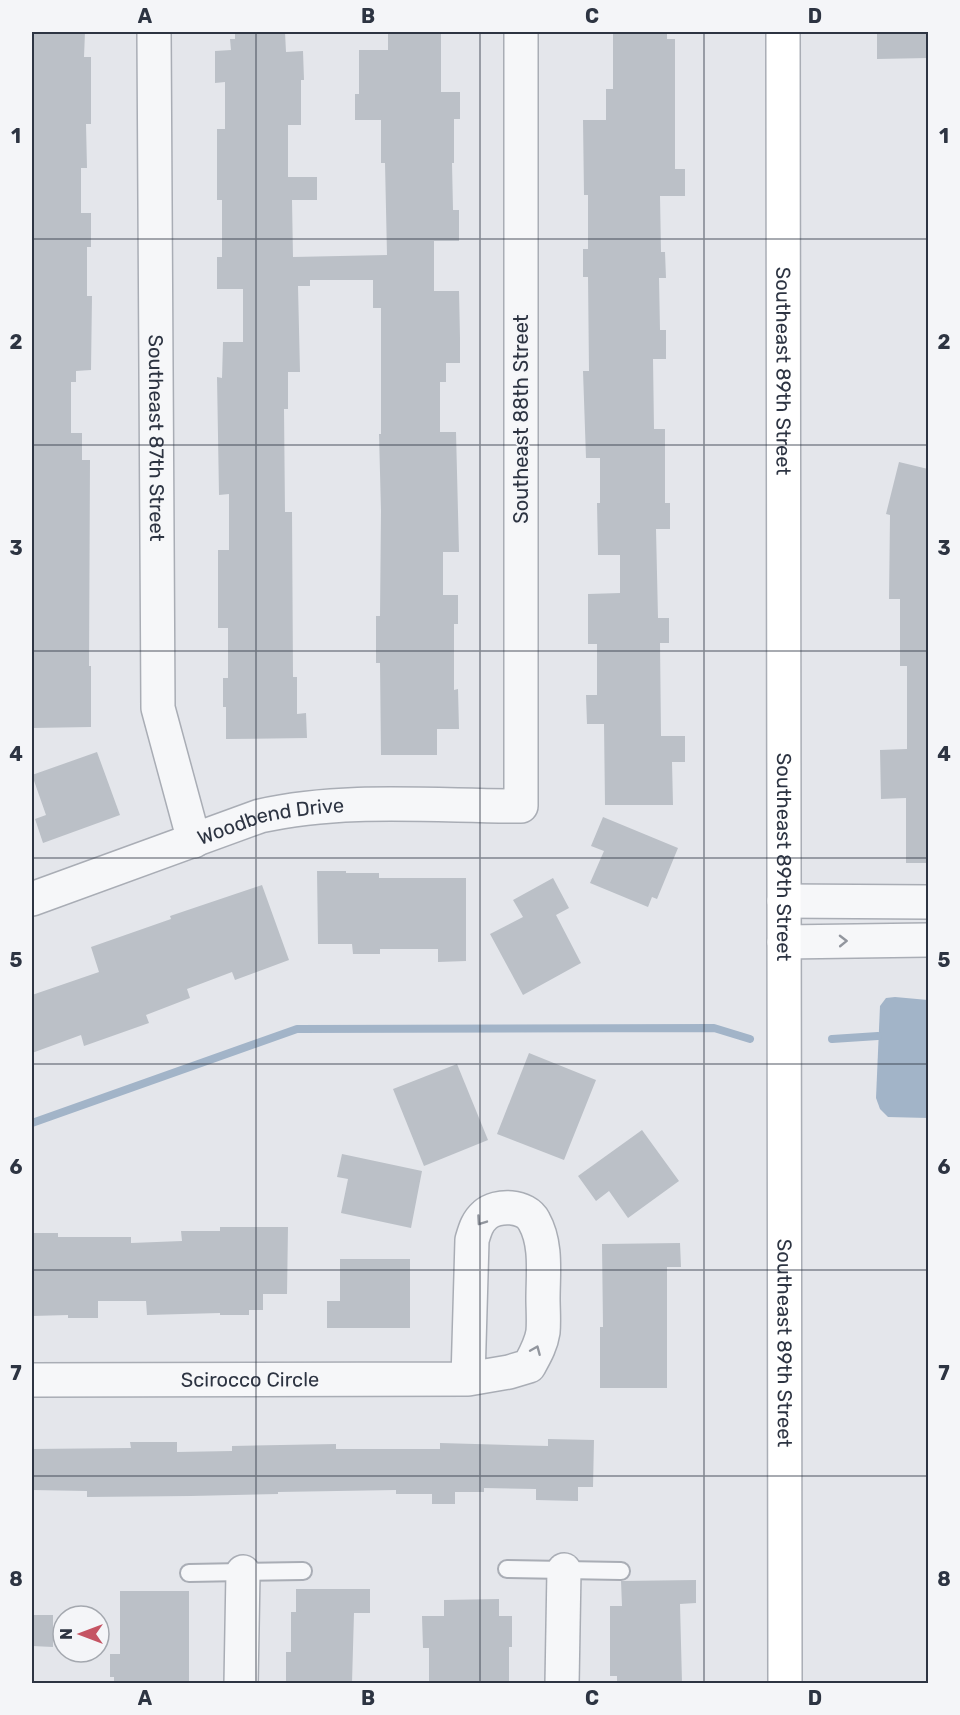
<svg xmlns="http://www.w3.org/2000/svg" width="960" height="1715" viewBox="0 0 960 1715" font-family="Rubik,sans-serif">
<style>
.water{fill:#a2b4c8}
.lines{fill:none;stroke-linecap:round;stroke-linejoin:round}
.stream{stroke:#a2b4c8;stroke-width:8}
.building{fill:#bbc0c7}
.lane-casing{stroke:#a9adb5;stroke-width:20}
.street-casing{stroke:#a9adb5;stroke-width:36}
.secondary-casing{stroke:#a9adb5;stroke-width:36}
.lane{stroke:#f6f7f9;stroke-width:16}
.street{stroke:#f6f7f9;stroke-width:33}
.secondary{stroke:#fff;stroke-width:33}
.oneway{stroke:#92969e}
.grid{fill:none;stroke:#2d3442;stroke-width:1.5;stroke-opacity:0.55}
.labels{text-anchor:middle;stroke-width:4.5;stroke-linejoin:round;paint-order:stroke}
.street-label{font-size:20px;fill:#2d3442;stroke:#f4f5f8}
.neatline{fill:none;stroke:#2d3442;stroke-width:2}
.grid-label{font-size:20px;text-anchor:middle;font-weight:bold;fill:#2d3442}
</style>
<rect width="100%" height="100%" fill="#e4e6eb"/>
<!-- water -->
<polygon class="water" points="895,997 928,1000 928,1118 888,1117 880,1109 876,1098 880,1006 886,998"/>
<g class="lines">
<!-- stream -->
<g class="stream">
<polyline points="832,1039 878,1036"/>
<polyline points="32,1123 297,1029 714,1028 750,1039"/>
</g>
</g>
<!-- building -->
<g class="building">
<polygon points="32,32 85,32 84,57 91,57 91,124 86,124 87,168 81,168 81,213 91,213 91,247 87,247 87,296 92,296 91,370 76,371 76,382 71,382 71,433 82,433 82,460 90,460 89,666 91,666 91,727 32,728"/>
<polygon points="235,32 285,32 286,52 303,51 304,80 301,80 301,125 288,125 288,177 317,177 317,200 292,200 293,257 387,255 385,163 381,163 381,120 355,120 355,94 359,94 359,50 388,50 388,32 441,32 441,92 460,92 460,119 454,119 454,163 452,163 453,210 459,210 459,241 434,241 434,291 459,291 460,338 460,363 446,363 446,382 440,382 440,432 456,432 459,552 443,552 443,595 458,595 458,624 454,624 454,690 458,689 459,729 437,729 437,755 381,755 380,663 376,663 376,616 380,616 381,511 379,434 381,434 381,308 373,308 373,280 310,280 310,286 298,286 300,372 288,372 288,409 284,409 285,512 292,512 293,677 297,677 297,714 306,713 307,738 226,739 226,707 223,707 223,678 228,678 228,628 218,628 218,550 229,550 229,494 219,495 217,377 222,378 223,342 243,342 243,289 217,289 217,257 222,257 222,200 217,200 217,129 225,129 225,82 215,83 215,51 231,50 230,39 235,39"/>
<polygon points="613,32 667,32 667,39 675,39 675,169 685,169 685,196 660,196 661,252 665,252 666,278 659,278 660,330 666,330 666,359 653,359 654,429 665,429 665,503 670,503 670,529 656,529 658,618 669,618 669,643 660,643 661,736 685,736 685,762 672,762 673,805 605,805 604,724 587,724 586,695 597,695 597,644 588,644 588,594 620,593 620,555 598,555 597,503 600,503 600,458 586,458 583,371 589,371 588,277 583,277 583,249 588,249 588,195 584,195 583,120 606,120 606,89 613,89"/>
<polygon points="877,32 928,32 928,58 877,59"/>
<polygon points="899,462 928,469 928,863 906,863 906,798 881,799 880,750 907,749 907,666 900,666 900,599 889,599 890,515 886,514"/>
<polygon points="97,752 120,815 43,843 35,819 46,815 32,775"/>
<polygon points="603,817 678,848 657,899 652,897 648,907 590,883 604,851 591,846"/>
<polygon points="317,871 346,871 346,873 379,873 379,878 466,878 466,961 438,962 438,949 380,949 380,954 353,954 352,944 318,944"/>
<polygon points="553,878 569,908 556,915 581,963 523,995 490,934 523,917 513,900"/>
<polygon points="262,885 289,960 235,980 232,972 187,989 190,998 146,1015 149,1023 84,1046 81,1035 32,1053 32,995 99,972 91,947 171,919 170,916"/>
<polygon points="529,1053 596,1080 564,1160 497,1134"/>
<polygon points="457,1064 488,1140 424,1166 393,1089"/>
<polygon points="642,1130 679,1181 628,1218 609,1191 596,1201 578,1176"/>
<polygon points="342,1154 422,1171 411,1228 341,1213 348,1179 337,1177"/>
<polygon points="220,1227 288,1227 287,1294 263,1294 263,1310 249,1310 249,1315 220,1315 220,1313 147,1315 146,1301 98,1301 98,1318 68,1318 68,1315 32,1316 32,1233 58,1233 58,1237 131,1237 131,1243 182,1241 181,1231 220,1231"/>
<polygon points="680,1243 681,1267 667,1267 667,1388 600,1388 600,1327 603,1327 602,1244"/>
<polygon points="340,1259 410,1259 410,1328 327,1328 327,1301 340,1301"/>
<polygon points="548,1439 594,1440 593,1487 578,1487 578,1501 536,1500 536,1489 484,1488 484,1492 455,1492 455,1504 432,1504 432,1494 396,1494 396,1490 278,1492 278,1494 191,1496 87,1497 87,1491 32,1490 32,1449 131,1448 130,1442 177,1442 177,1452 232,1451 232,1446 336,1444 336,1449 440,1449 440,1443 548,1446"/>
<polygon points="696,1580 696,1603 680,1604 682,1683 617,1683 617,1676 610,1676 610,1606 622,1606 621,1581"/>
<polygon points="296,1589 370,1589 370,1613 354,1613 352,1683 286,1683 286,1652 291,1652 291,1612 296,1612"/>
<polygon points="120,1591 189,1591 189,1683 114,1683 114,1677 110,1677 110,1654 120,1654"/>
<polygon points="499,1599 499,1616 512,1616 512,1647 509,1647 509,1683 429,1683 429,1648 423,1648 422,1616 444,1616 444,1600"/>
<polygon points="32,1615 53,1615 53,1647 32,1646"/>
</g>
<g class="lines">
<defs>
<g id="lane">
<polyline points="507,1569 621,1571"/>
<polyline points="189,1573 303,1571"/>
</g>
<g id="street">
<path id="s1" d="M154 32 158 708 194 841"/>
<path id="s2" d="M32 899 260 816C345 797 434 806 521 806V32"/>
<polyline points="784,901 928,902"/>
<polyline points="784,942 928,940"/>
<path id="s3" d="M32 1380 468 1379 509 1372 529 1366C535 1355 541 1345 543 1332 544 1321 543 1309 543 1299 543 1273 547 1244 534 1221 526 1205 497 1204 485 1215 477 1222 475 1230 472 1240L468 1379"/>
<polyline points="241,1684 243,1572"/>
<polyline points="562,1684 564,1570"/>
</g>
<g id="secondary">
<path id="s4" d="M783 32 785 1684"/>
</g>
</defs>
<!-- lane casing -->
<use href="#lane" class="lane-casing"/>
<!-- street casing -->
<use href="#street" class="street-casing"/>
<!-- secondary casing -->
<use href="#secondary" class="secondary-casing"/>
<!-- lane -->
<use href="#lane" class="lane"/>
<!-- street -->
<use href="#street" class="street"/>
<!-- secondary -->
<use href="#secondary" class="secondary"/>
</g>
<!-- one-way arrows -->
<defs><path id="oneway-chevron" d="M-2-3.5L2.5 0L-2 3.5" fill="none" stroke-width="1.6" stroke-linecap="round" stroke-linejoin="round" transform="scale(1.5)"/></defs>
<g class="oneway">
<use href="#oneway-chevron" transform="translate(843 941) rotate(-1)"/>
<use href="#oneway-chevron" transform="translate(481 1221) rotate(125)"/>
<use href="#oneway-chevron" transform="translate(536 1350) rotate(-67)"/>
</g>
<!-- grid -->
<path class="grid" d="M256 32V1684M480 32V1684M704 32V1684M32 239H928M32 445H928M32 651H928M32 858H928M32 1064H928M32 1270H928M32 1476H928"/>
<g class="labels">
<!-- street labels -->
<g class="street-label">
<text dy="7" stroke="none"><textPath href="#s4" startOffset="339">Southeast 89th Street</textPath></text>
<text transform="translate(521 419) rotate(-90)" y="7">Southeast 88th Street</text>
<text dy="7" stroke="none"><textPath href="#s1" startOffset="406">Southeast 87th Street</textPath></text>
<text dy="7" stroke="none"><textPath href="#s2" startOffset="252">Woodbend Drive</textPath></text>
<text dy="7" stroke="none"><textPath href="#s4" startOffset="825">Southeast 89th Street</textPath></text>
<text dy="7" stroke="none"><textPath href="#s4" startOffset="1311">Southeast 89th Street</textPath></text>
<text dy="7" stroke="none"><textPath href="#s3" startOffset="218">Scirocco Circle</textPath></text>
</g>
</g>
<!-- border -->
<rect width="960" height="1715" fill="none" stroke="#f4f5f8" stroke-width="66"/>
<!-- north arrow -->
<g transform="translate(81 1634) rotate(270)"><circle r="28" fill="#f4f5f8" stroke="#a4a8af" stroke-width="1.5"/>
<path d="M0-4.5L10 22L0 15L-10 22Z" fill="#c55463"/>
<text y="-9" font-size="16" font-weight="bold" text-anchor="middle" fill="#2d3442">N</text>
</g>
<rect x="33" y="33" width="894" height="1649" class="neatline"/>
<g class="grid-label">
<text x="145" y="23">A</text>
<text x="368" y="23">B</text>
<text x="592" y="23">C</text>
<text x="815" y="23">D</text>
<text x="16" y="143">1</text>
<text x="944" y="143">1</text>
<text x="16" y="349">2</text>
<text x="944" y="349">2</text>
<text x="16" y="555">3</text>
<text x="944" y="555">3</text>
<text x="16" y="761">4</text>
<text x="944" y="761">4</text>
<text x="16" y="967">5</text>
<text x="944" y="967">5</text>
<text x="16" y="1174">6</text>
<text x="944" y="1174">6</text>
<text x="16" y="1380">7</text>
<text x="944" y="1380">7</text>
<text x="16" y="1586">8</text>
<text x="944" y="1586">8</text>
<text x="145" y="1705">A</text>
<text x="368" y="1705">B</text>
<text x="592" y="1705">C</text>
<text x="815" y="1705">D</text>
</g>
</svg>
